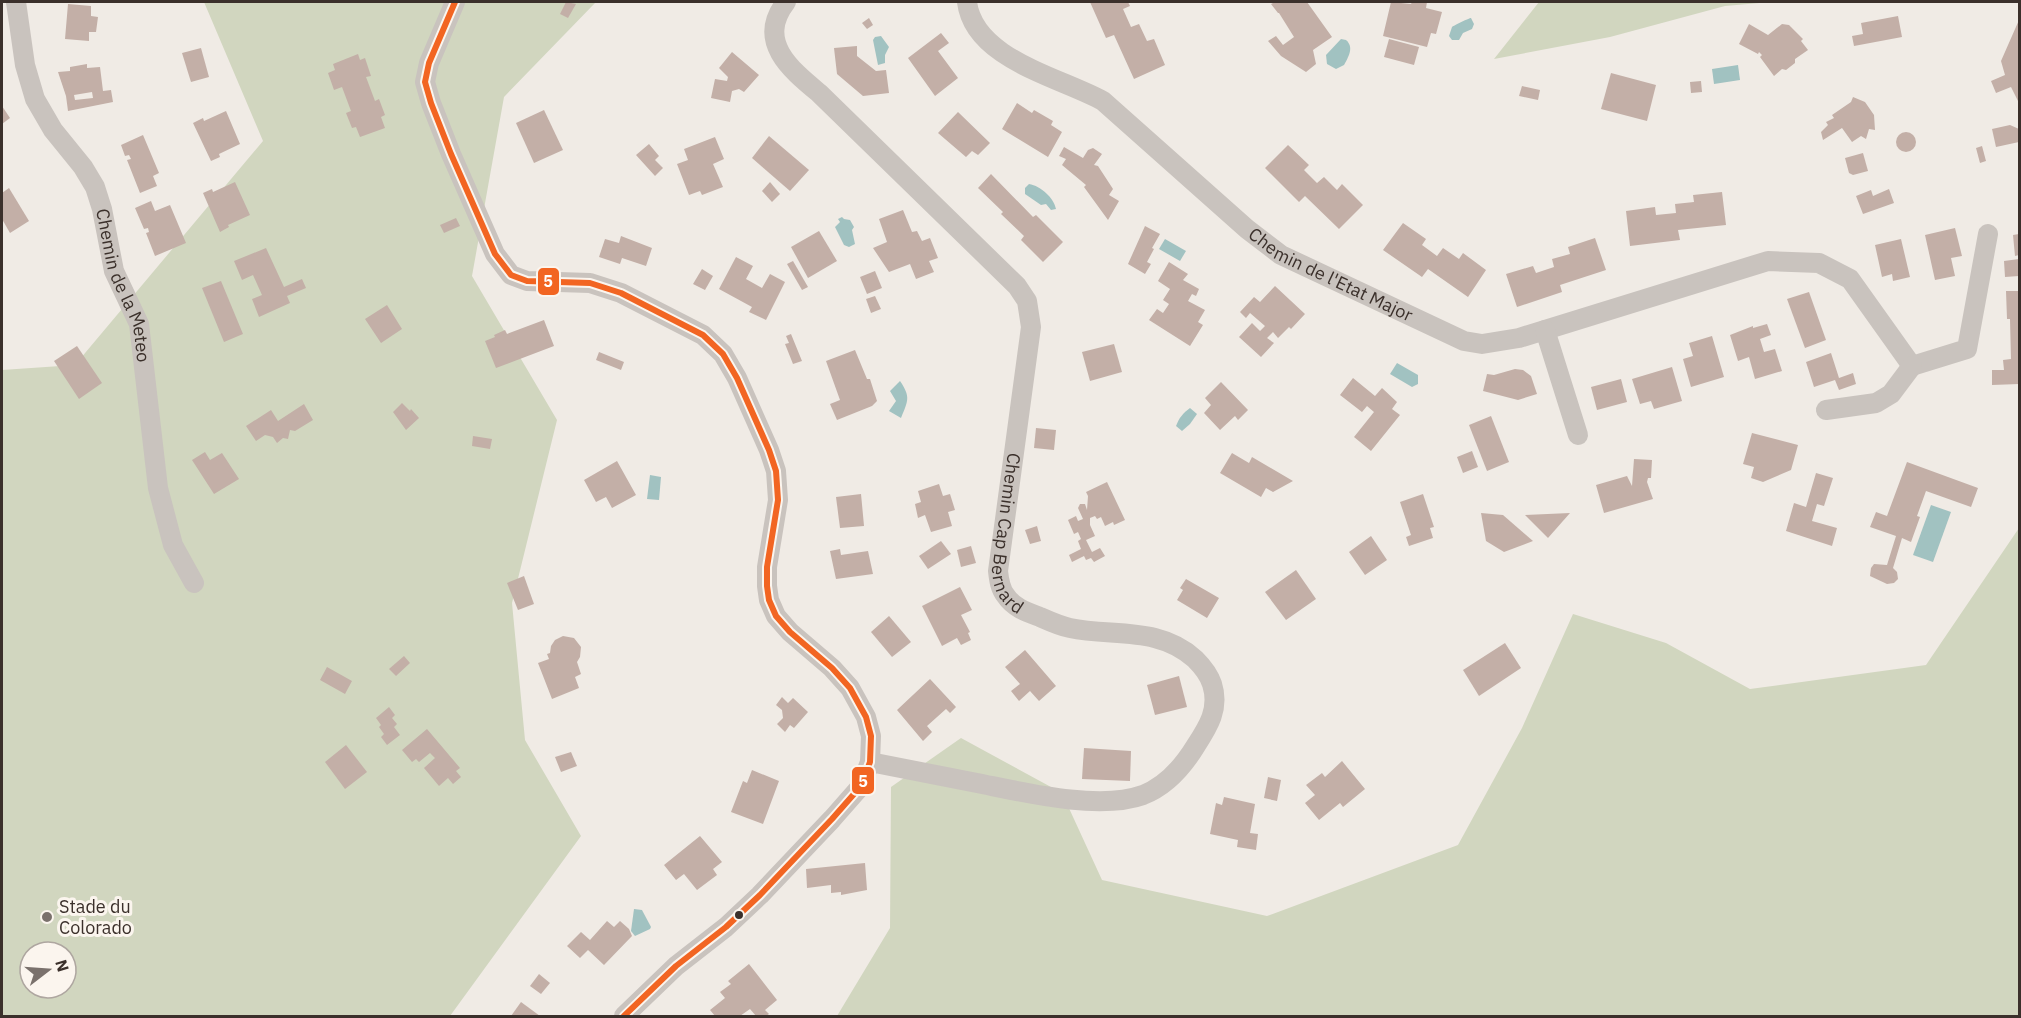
<svg xmlns="http://www.w3.org/2000/svg" width="2021" height="1018" viewBox="0 0 2021 1018" font-family="'IBM Plex Sans',sans-serif">
<style>
.green{fill:#d1d6bf;fill-rule:evenodd}
.water{fill:#a1c2c1}
.building{fill:#c3afa7;fill-rule:evenodd}
.lines{fill:none;stroke-linecap:round;stroke-linejoin:round}
.minor{stroke:#c9c3be;stroke-width:20}
.bus-1-casing{stroke:#fbf5ee;stroke-width:10}
.bus-1{stroke:#f26522;stroke-width:6}
.bus-dot{fill:#3b302b;stroke:#fbf5ee;stroke-width:2}
.poi-dot{fill:#7a716c;stroke:#fbf5ee;stroke-width:2}
.labels{text-anchor:middle;stroke-width:6;stroke-linejoin:round;paint-order:stroke}
.street-label{font-size:18px;fill:#3b302b;stroke:#fbf5ee}
.poi-label{font-size:18px;fill:#3b302b;stroke:#fbf5ee;text-anchor:start}
.line-badge{stroke:#fbf5ee;stroke-width:2}
.badge-label{font-size:16px;text-anchor:middle;font-weight:bold;fill:#fff}
</style>
<rect width="100%" height="100%" fill="#f0ebe5"/>
<!-- green -->
<g class="green">
<path d="M204 2H596L504 97 472 276 557 420 512 603 525 740 581 836 450 1016H2V370L75 365 263 141ZM30 952H66V988H30Z"/>
<polygon points="1539,2 1771,2 1725,6 1610,37 1494,59"/>
<polygon points="2019,528 2019,1016 837,1016 890,928 891,787 961,738 1062,793 1102,880 1267,916 1458,845 1522,728 1573,614 1666,643 1750,689 1926,665"/>
</g>
<!-- water -->
<g class="water">
<path d="M1471 18 1474 24 1472 29 1463 33 1459 40H1452L1449 36 1452 27C1455 25 1469 18 1471 18Z"/>
<polygon points="881,36 889,47 885,55 885,63 878,65 873,40 875,37"/>
<path d="M1341 39 1346 40C1354 47 1349 56 1344 65L1336 69 1327 64 1326 55Z"/>
<polygon points="1738,65 1740,80 1714,84 1712,69"/>
<path d="M1029 184C1041 186 1054 198 1056 209L1051 210 1046 204 1041 205 1025 194V188Z"/>
<polygon points="842,217 844,219 850,220 854,227 852,230 855,244 849,247 844,245 835,227 840,222 838,219"/>
<polygon points="1165,239 1186,251 1180,261 1159,249"/>
<polygon points="1397,363 1418,375 1418,384 1412,387 1390,374"/>
<path d="M900 381C911 397 908 401 901 418L889 411 896 401 890 391Z"/>
<path d="M1190 408 1197 414 1190 424 1182 431 1176 426C1179 418 1183 413 1190 408Z"/>
<polygon points="650,475 661,477 659,500 647,499"/>
<polygon points="1931,505 1951,512 1933,562 1913,555"/>
<polygon points="634,909 642,910 651,927 650,929 635,936 631,931"/>
</g>
<!-- building -->
<g class="building">
<polygon points="566,2 576,4 568,18 560,14"/>
<polygon points="1090,2 1128,2 1130,6 1123,9 1131,27 1139,24 1147,41 1154,39 1165,65 1134,79 1114,35 1106,38"/>
<polygon points="1275,2 1307,2 1332,37 1313,50 1316,64 1306,72 1281,56 1268,41 1276,36 1283,45 1294,37 1279,13 1278,13 1271,4"/>
<polygon points="1391,2 1411,4 1412,2 1427,2 1426,8 1442,12 1436,34 1431,33 1427,47 1383,36"/>
<polygon points="68,4 91,6 91,16 98,17 96,32 89,32 89,41 65,39"/>
<polygon points="1898,16 1902,37 1854,46 1852,36 1863,34 1861,23"/>
<polygon points="869,18 873,25 867,29 862,23"/>
<polygon points="2019,20 2019,103 2011,87 1996,93 1991,81 2005,75 2001,61"/>
<polygon points="1749,24 1768,35 1782,24 1789,25 1803,39 1801,41 1808,50 1795,59 1795,63 1786,70 1782,69 1774,76 1760,57 1762,55 1759,52 1758,54 1739,44"/>
<polygon points="941,33 949,43 938,51 958,78 935,96 908,58"/>
<polygon points="1389,39 1419,47 1414,65 1384,57"/>
<polygon points="857,46 857,56 876,71 886,70 889,93 863,96 837,74 834,48"/>
<polygon points="201,48 209,77 191,82 182,53"/>
<polygon points="732,52 759,75 744,92 739,89 732,91 730,102 711,98 715,79 727,81 728,77 719,68"/>
<polygon points="358,54 360,60 365,58 371,76 366,77 375,101 379,99 385,115 381,117 385,128 360,137 356,127 352,128 346,113 351,111 342,87 334,90 328,73 335,70 333,64"/>
<path d="M87 64V68L100 67 103 91 111 90 113 102 68 111 66 96 58 72 70 71V67ZM92 92 93 98 75 100 74 95Z"/>
<polygon points="1611,73 1656,85 1647,121 1601,109"/>
<polygon points="1701,81 1702,92 1691,93 1690,82"/>
<polygon points="1522,86 1540,90 1538,100 1519,96"/>
<polygon points="1853,97 1865,102 1874,115 1875,130 1869,129 1866,139 1861,136 1852,142 1842,128 1823,140 1821,132 1828,125 1826,122 1834,118 1832,115 1851,102"/>
<polygon points="1017,103 1032,113 1034,110 1053,121 1051,125 1062,132 1048,157 1002,129"/>
<polygon points="2,106 10,118 2,124"/>
<polygon points="544,110 563,150 534,163 516,123"/>
<polygon points="226,111 240,144 219,154 220,157 211,161 193,123 203,118 204,121"/>
<polygon points="958,112 990,143 978,155 972,151 966,157 938,133"/>
<polygon points="2010,125 2019,129 2019,142 1996,147 1992,129"/>
<circle cx="1906" cy="142" r="10"/>
<polygon points="143,135 159,173 153,176 157,186 140,193 127,160 131,159 129,155 125,156 121,145"/>
<polygon points="769,136 809,170 790,191 752,158"/>
<polygon points="715,137 724,159 713,164 723,187 702,195 700,191 689,195 677,164 688,160 684,149"/>
<polygon points="649,144 659,156 655,160 663,168 655,176 636,155"/>
<polygon points="1288,145 1309,165 1304,170 1317,183 1324,177 1337,190 1342,184 1363,205 1339,229 1305,196 1299,202 1265,168"/>
<polygon points="1982,146 1986,161 1980,163 1976,148"/>
<polygon points="1064,147 1083,158 1088,150 1093,148 1102,154 1094,165 1098,166 1113,189 1109,195 1119,201 1108,220 1084,187 1086,185 1062,165 1066,159 1059,156"/>
<polygon points="1863,153 1868,171 1853,175 1849,173 1845,158"/>
<polygon points="991,174 1033,217 1036,215 1063,242 1043,262 1021,240 1024,236 1001,214 1003,212 978,188"/>
<polygon points="235,182 250,215 228,225 229,227 220,232 203,193 212,189 213,192"/>
<polygon points="770,182 780,194 772,202 762,191"/>
<polygon points="9,188 29,221 10,233 2,219 2,193"/>
<polygon points="1889,189 1894,203 1863,214 1856,196 1871,190 1873,196"/>
<polygon points="1722,192 1726,225 1678,230 1680,240 1630,246 1626,211 1655,207 1656,215 1676,213 1675,204 1694,202 1693,195"/>
<polygon points="151,201 155,211 170,205 186,243 155,256 146,233 149,232 148,228 144,229 135,208"/>
<polygon points="903,210 912,232 917,231 922,241 930,238 938,258 929,261 934,272 916,279 910,264 889,272 873,248 887,242 879,219"/>
<polygon points="456,218 460,226 444,233 440,225"/>
<polygon points="1403,223 1426,239 1422,245 1437,256 1443,248 1459,259 1463,253 1486,270 1468,297 1428,269 1422,277 1383,250"/>
<polygon points="1145,226 1160,234 1152,248 1154,249 1147,262 1151,264 1145,274 1128,264"/>
<polygon points="1955,228 1962,256 1951,258 1955,276 1935,280 1925,235"/>
<polygon points="819,231 837,261 808,278 791,247"/>
<polygon points="2019,234 2019,255 2015,256 2013,235"/>
<polygon points="621,236 652,248 646,266 622,258 620,264 599,257 605,239 619,243"/>
<polygon points="1595,238 1606,270 1560,285 1562,292 1517,307 1506,274 1533,266 1536,273 1554,267 1552,259 1570,254 1568,247"/>
<polygon points="1901,239 1910,277 1893,281 1892,274 1882,277 1875,245"/>
<polygon points="266,248 284,287 302,279 306,288 287,296 290,303 259,317 252,299 262,295 253,275 242,280 234,261"/>
<polygon points="736,257 753,266 746,279 762,288 770,274 785,282 766,320 749,312 752,307 719,289"/>
<polygon points="2019,259 2019,276 2005,277 2004,261"/>
<polygon points="793,261 808,287 802,290 787,264"/>
<polygon points="1169,262 1188,274 1183,280 1199,289 1196,296 1192,294 1188,301 1205,310 1198,322 1203,325 1190,346 1149,320 1157,309 1163,313 1169,304 1163,300 1170,289 1158,281"/>
<polygon points="702,269 713,276 705,290 693,284"/>
<polygon points="875,271 882,288 867,294 860,277"/>
<polygon points="221,281 243,334 224,342 202,288"/>
<polygon points="1275,286 1305,314 1291,329 1289,327 1278,338 1273,332 1267,338 1274,343 1261,357 1239,337 1252,323 1260,331 1265,326 1250,313 1246,318 1240,312 1254,297 1260,302"/>
<polygon points="2006,291 2019,291 2019,384 1992,385 1992,370 2004,370 2003,360 2011,359 2010,319 2007,319"/>
<polygon points="1809,292 1826,340 1805,348 1787,299"/>
<polygon points="875,296 881,309 871,313 866,299"/>
<polygon points="387,305 402,329 381,343 365,319"/>
<polygon points="544,320 554,346 496,368 485,341 495,337 494,335 505,330 507,334"/>
<polygon points="1767,324 1771,335 1760,339 1764,352 1775,349 1782,371 1755,379 1749,357 1738,361 1730,335 1753,326 1753,328"/>
<polygon points="791,334 802,361 793,364 785,344 789,343 786,336"/>
<polygon points="1712,336 1724,377 1691,387 1683,359 1693,356 1689,343"/>
<polygon points="1114,344 1122,372 1090,381 1082,352"/>
<polygon points="77,346 102,383 79,399 54,361"/>
<polygon points="855,350 867,379 870,379 877,401 872,406 837,420 830,404 840,400 826,361"/>
<polygon points="599,352 624,362 621,370 596,360"/>
<polygon points="1831,353 1839,378 1853,373 1856,384 1839,390 1835,380 1814,387 1806,362"/>
<polygon points="1672,367 1682,401 1654,409 1651,401 1640,404 1632,379"/>
<polygon points="1515,369 1523,370 1531,376 1537,394 1518,400 1483,391 1487,374 1494,375"/>
<polygon points="1353,378 1375,396 1382,388 1397,402 1392,409 1400,415 1371,451 1354,437 1374,412 1367,406 1362,412 1340,395"/>
<polygon points="1621,379 1627,402 1597,410 1591,387"/>
<polygon points="1221,382 1248,410 1238,420 1235,416 1220,430 1204,413 1211,405 1205,398"/>
<polygon points="402,403 410,411 411,409 419,418 406,430 393,412"/>
<polygon points="304,404 313,420 295,431 290,430 288,439 283,438 277,443 273,437 265,435 256,441 246,426 271,410 278,421"/>
<polygon points="1491,416 1509,462 1487,471 1469,425"/>
<polygon points="1036,428 1056,430 1054,450 1034,448"/>
<polygon points="1752,433 1798,445 1791,470 1763,482 1751,478 1754,467 1743,464"/>
<polygon points="473,436 492,439 490,449 472,446"/>
<polygon points="1472,451 1478,467 1463,473 1457,457"/>
<polygon points="205,452 210,460 222,453 239,479 214,494 192,460"/>
<polygon points="1232,453 1249,463 1252,457 1293,481 1273,492 1266,488 1261,497 1220,473"/>
<polygon points="1634,459 1652,460 1651,478 1648,478 1647,482 1653,499 1604,513 1596,485 1627,476 1632,486"/>
<polygon points="617,461 636,495 612,508 606,497 596,502 584,480"/>
<polygon points="1907,462 1978,488 1971,507 1926,491 1917,516 1920,517 1911,542 1902,538 1893,568 1897,572 1898,579 1894,583 1887,584 1870,576 1871,568 1874,564 1887,565 1896,536 1870,527 1876,512 1887,516"/>
<polygon points="1816,473 1833,478 1824,506 1817,504 1812,521 1837,528 1832,546 1786,531 1794,503 1806,507"/>
<polygon points="1107,482 1125,520 1114,525 1113,522 1105,526 1101,517 1097,519 1095,516 1090,518 1090,525 1095,536 1086,540 1092,552 1100,548 1105,556 1094,562 1091,558 1086,560 1084,556 1072,562 1069,555 1081,549 1078,541 1081,539 1078,532 1074,534 1068,520 1076,516 1078,521 1083,519 1078,508 1080,504 1085,504 1087,510 1088,496 1086,492"/>
<polygon points="939,484 943,496 950,494 955,510 948,512 952,526 931,532 925,515 918,518 915,504 921,502 918,491"/>
<polygon points="861,494 864,526 840,528 836,497"/>
<polygon points="1423,494 1434,527 1430,528 1433,538 1409,546 1406,537 1411,535 1400,502"/>
<polygon points="1481,513 1503,515 1533,541 1504,552 1486,541"/>
<polygon points="1570,513 1548,538 1525,515"/>
<polygon points="1037,526 1041,541 1030,544 1025,530"/>
<polygon points="1371,536 1387,560 1365,575 1349,552"/>
<polygon points="941,541 951,554 928,569 919,556"/>
<polygon points="971,546 976,563 961,567 957,550"/>
<polygon points="840,549 841,555 868,551 873,574 836,579 830,551"/>
<polygon points="1296,570 1316,599 1286,620 1265,592"/>
<polygon points="524,576 534,604 518,610 507,583"/>
<polygon points="1186,579 1219,598 1207,618 1177,600 1183,590 1180,588"/>
<polygon points="960,587 972,610 961,615 970,632 968,633 971,640 961,645 957,638 942,646 922,606"/>
<polygon points="889,616 911,642 892,657 871,632"/>
<polygon points="563,636 574,638 581,647 580,657 577,662 581,674 575,677 579,688 552,699 538,663 549,659 547,654 550,653 551,646 555,640"/>
<polygon points="1505,643 1521,668 1479,696 1463,670"/>
<polygon points="1025,650 1056,686 1039,701 1030,691 1019,701 1011,691 1020,684 1005,667"/>
<polygon points="404,656 410,663 396,676 389,669"/>
<polygon points="327,667 352,681 345,694 320,680"/>
<polygon points="1179,676 1187,707 1155,715 1147,685"/>
<polygon points="930,679 956,707 950,713 946,709 927,726 932,732 923,741 897,710"/>
<polygon points="782,697 788,703 793,698 808,712 794,728 790,725 785,732 777,724 783,718 782,710 776,705"/>
<polygon points="389,707 395,715 392,718 397,724 394,727 400,735 387,745 381,737 384,734 379,727 381,725 376,718"/>
<polygon points="427,729 460,768 456,771 461,777 453,784 448,778 439,786 424,768 435,758 430,753 419,762 416,759 412,762 402,750"/>
<polygon points="346,745 367,772 345,789 325,762"/>
<polygon points="1084,748 1131,751 1130,781 1082,779"/>
<polygon points="571,752 577,766 561,772 555,757"/>
<polygon points="1342,761 1365,789 1343,807 1340,803 1319,820 1305,803 1315,795 1306,785 1322,773 1325,777"/>
<polygon points="752,770 779,781 763,824 731,812 743,781 747,783"/>
<polygon points="1268,777 1281,780 1277,801 1264,798"/>
<polygon points="1224,797 1255,804 1250,833 1258,834 1256,850 1237,847 1238,840 1210,834 1216,803 1222,805"/>
<polygon points="700,836 722,862 713,869 717,875 697,890 684,874 676,880 664,865"/>
<polygon points="865,863 867,890 841,895 841,892 831,893 831,885 807,888 806,869"/>
<polygon points="607,921 614,927 620,921 629,929 632,936 604,965 588,950 580,958 567,946 581,932 590,940"/>
<polygon points="749,964 777,1000 765,1010 769,1014 766,1016 756,1016 750,1009 740,1016 715,1016 710,1010 725,998 720,992 731,984 728,981"/>
<polygon points="539,974 550,983 541,994 530,986"/>
<polygon points="521,1002 540,1016 511,1016"/>
</g>
<g class="lines">
<!-- minor -->
<g class="minor">
<path id="s1" d="M16 2 25 65 35 99 53 130 83 167 95 187 102 209 114 271 139 324 158 488 173 545 194 583"/>
<polyline points="455,2 429,63 425,82 431,103 451,154 495,254 511,275 527,281 590,283 621,293 703,335 723,354 737,378 769,450 776,471 778,500 767,567 767,586 769,600 776,616 790,632 832,668 850,688 866,717 871,736 870,762 861,786 832,819 760,895 726,927 676,966 624,1016"/>
<path id="s2" d="M786 2C756 41 790 69 819 93L1017 286 1027 301 1031 327 998 571C999 580 1000 589 1006 596 1014 608 1027 612 1040 617 1049 621 1060 626 1070 628 1113 637 1159 626 1195 659 1202 666 1209 675 1212 684 1220 709 1208 727 1195 747 1182 768 1166 786 1143 795 1099 811 1022 792 977 783 941 776 906 769 870 762"/>
<path id="s3" d="M967 2C974 59 1059 77 1103 101L1247 229 1281 255 1464 341 1482 344 1519 338 1768 261 1819 263 1850 279 1912 366 1967 349 1988 234"/>
<polyline points="1545,330 1578,435"/>
<polyline points="1826,410 1876,403 1891,394 1912,366"/>
</g>
<defs>
<polyline id="bus-1" points="455,2 429,63 425,82 431,103 451,154 495,254 511,275 527,281 590,283 621,293 703,335 723,354 737,378 769,450 776,471 778,500 767,567 767,586 769,600 776,616 790,632 832,668 850,688 866,717 871,736 870,762 861,786 832,819 760,895 726,927 676,966 624,1016"/>
</defs>
<!-- bus-1 casing -->
<use href="#bus-1" class="bus-1-casing"/>
<!-- bus-1 -->
<use href="#bus-1" class="bus-1"/>
</g>
<!-- markers -->
<circle class="bus-dot" cx="739" cy="915" r="5"/>
<circle class="poi-dot" cx="47" cy="917" r="6"/>
<g class="labels">
<!-- street labels -->
<g class="street-label">
<text dy="6" stroke="none"><textPath href="#s3" startOffset="464">Chemin de l'Etat Major</textPath></text>
<text dy="6" stroke="none"><textPath href="#s1" startOffset="309">Chemin de la Meteo</textPath></text>
<text dy="6" stroke="none"><textPath href="#s2" startOffset="642">Chemin Cap Bernard</textPath></text>
</g>
<!-- poi labels -->
<g class="poi-label">
<text x="59" y="913">Stade du<tspan x="59" dy="21">Colorado</tspan></text>
</g>
</g>
<g class="line-badge">
<rect x="537" y="267" width="23" height="29" rx="6" fill="#f26522"/>
<rect x="851" y="766" width="24" height="29" rx="6" fill="#f26522"/>
</g>
<g class="badge-label">
<text x="548" y="287">5</text>
<text x="863" y="787">5</text>
</g>
<!-- border -->
<rect width="2021" height="1018" fill="none" stroke="#3b302b" stroke-width="6"/>
<!-- north arrow -->
<g transform="translate(48 970) rotate(73)"><circle r="28" fill="#fbf5ee" stroke="#aea6a0" stroke-width="1.5"/>
<path d="M0-4.5L10 22L0 15L-10 22Z" fill="#7a716c"/>
<text y="-9" font-size="16" font-weight="bold" text-anchor="middle" fill="#3b302b">N</text>
</g>
</svg>
